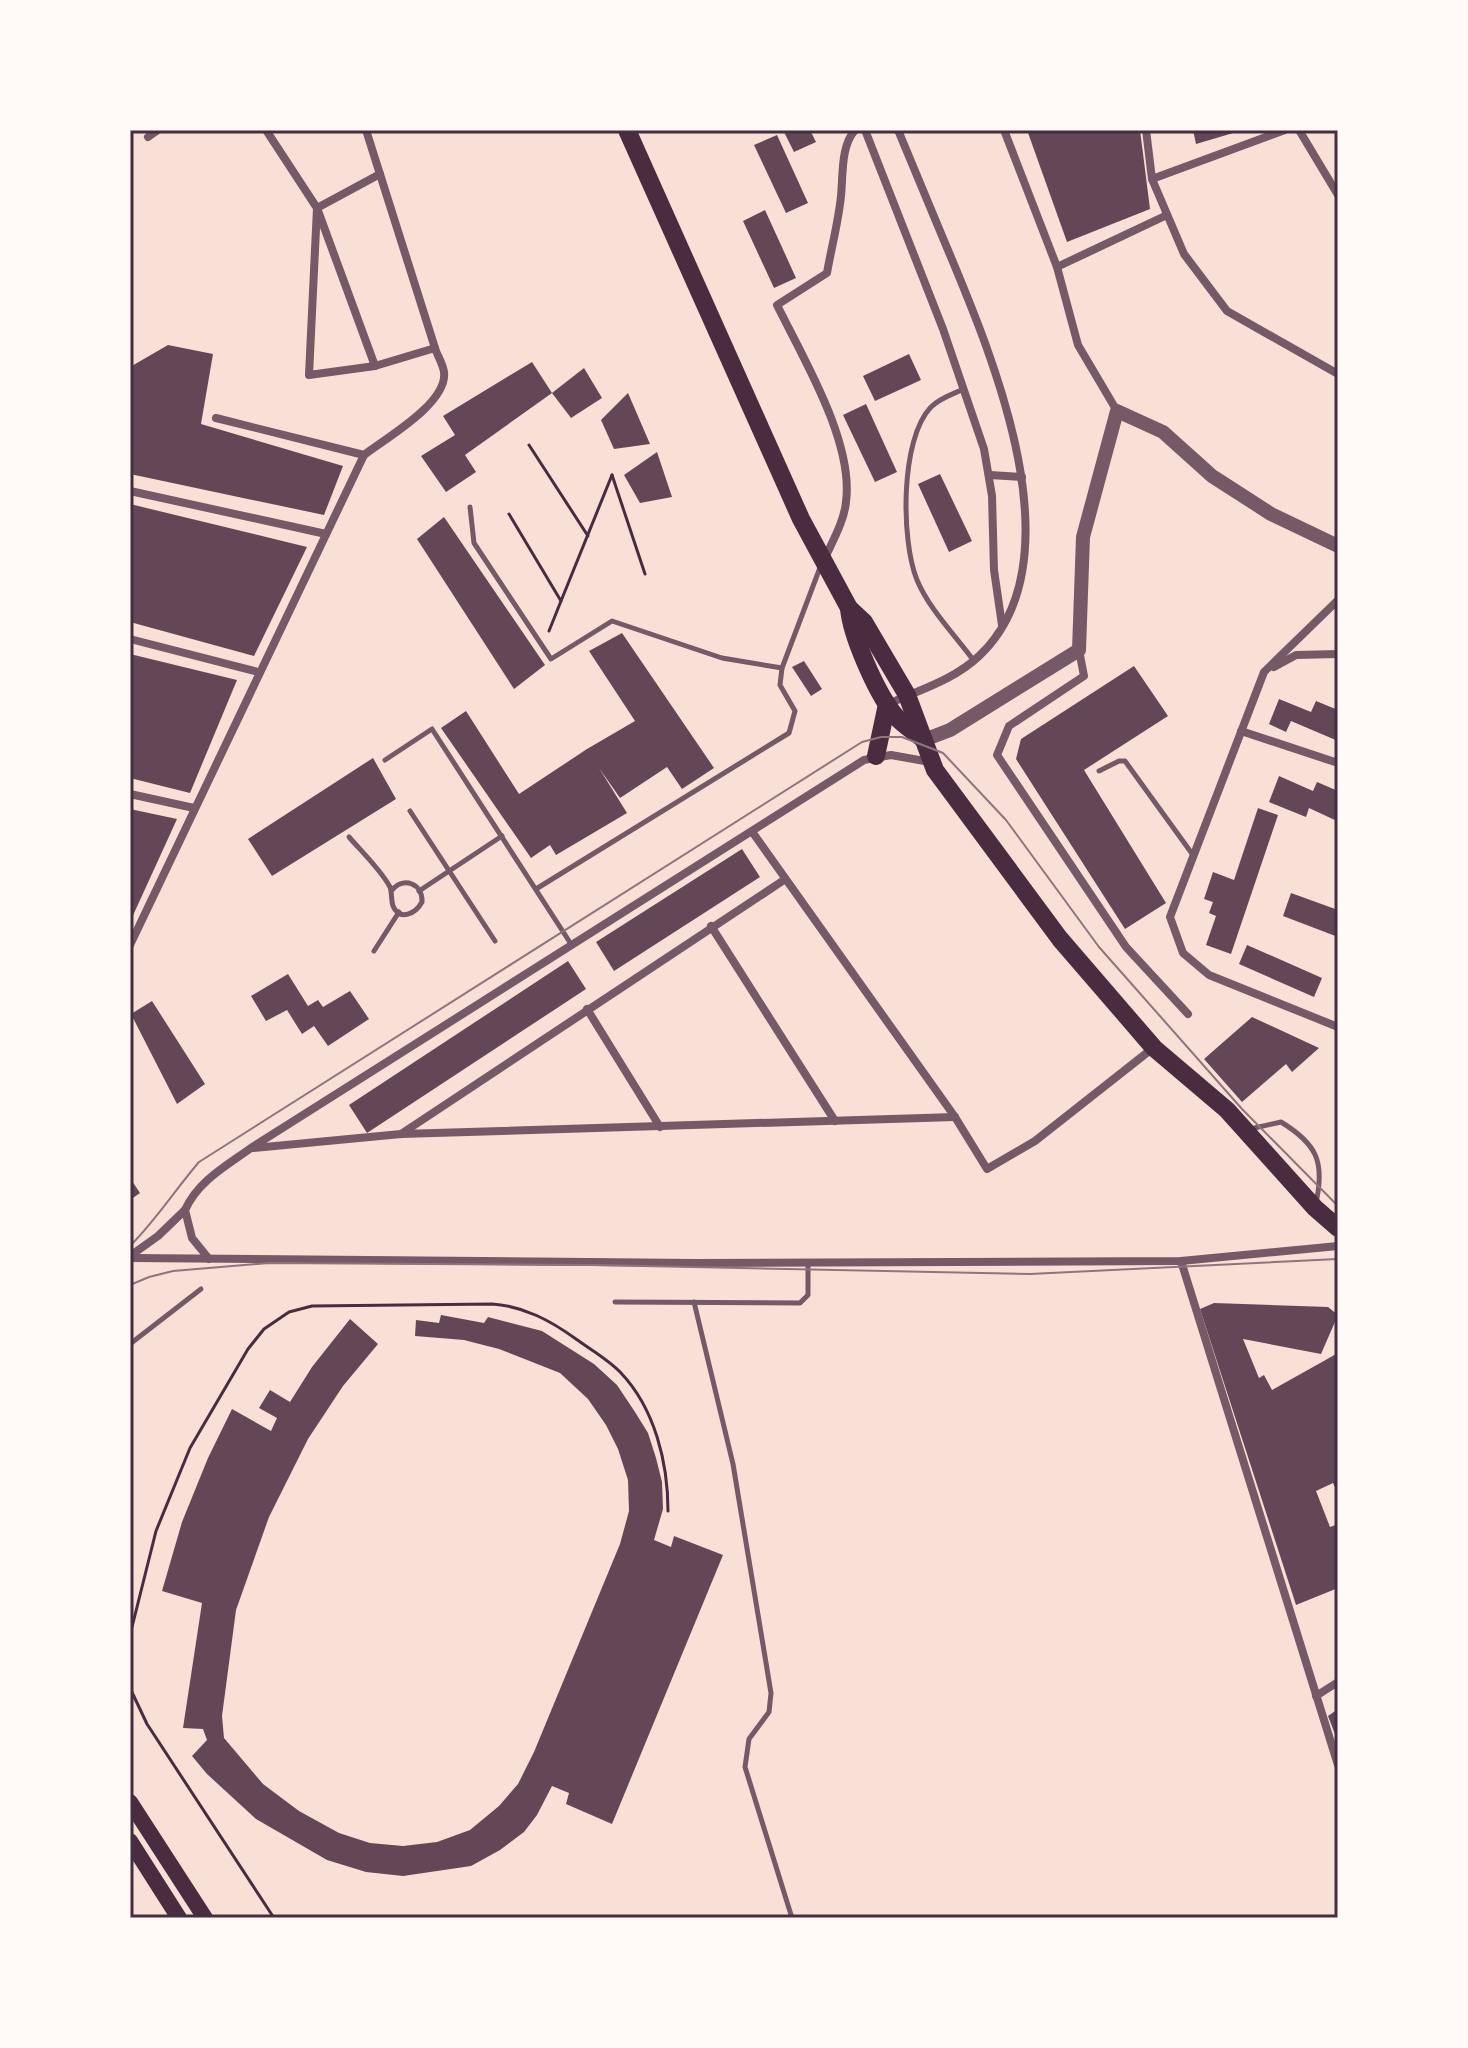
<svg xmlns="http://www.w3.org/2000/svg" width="1468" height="2048" viewBox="0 0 1468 2048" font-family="Arial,sans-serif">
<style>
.building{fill:#644757}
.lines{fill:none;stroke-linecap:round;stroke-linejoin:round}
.path{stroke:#4a2c40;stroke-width:3}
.service{stroke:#755966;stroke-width:5}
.minor{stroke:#755966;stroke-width:8}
.tertiary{stroke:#755966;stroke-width:14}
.secondary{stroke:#4a2c40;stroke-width:16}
.primary{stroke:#4a2c40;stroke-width:18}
.tram{stroke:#8f747c;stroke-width:2}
.neatline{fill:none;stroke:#4a2c40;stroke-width:3}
</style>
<rect width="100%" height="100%" fill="#f7e1d7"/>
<!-- building -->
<g class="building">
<polygon points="783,130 810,130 816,142 794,152"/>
<polygon points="1027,130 1140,130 1150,209 1067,242"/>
<polygon points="1193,130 1240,130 1240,131 1196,144"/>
<polygon points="777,135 808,203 786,213 754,145"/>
<polygon points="765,210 796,278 774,288 743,221"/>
<polygon points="168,345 213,354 201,424 343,466 324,515 130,474 130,367"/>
<polygon points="909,354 921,380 875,401 863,376"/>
<polygon points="532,362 552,393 465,455 476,472 446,492 421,456 455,435 443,416"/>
<polygon points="584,368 602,398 571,418 552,393"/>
<polygon points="628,393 650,444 614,449 601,420"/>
<polygon points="866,404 897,472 875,482 843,415"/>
<polygon points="657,452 672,497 640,503 624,475"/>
<polygon points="940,474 972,541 949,552 918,484"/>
<polygon points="130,504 307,547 254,656 130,622"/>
<polygon points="444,517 545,665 514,689 417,539"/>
<polygon points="622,633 714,768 682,789 667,767 620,798 599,768 627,813 556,855 550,845 531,858 441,728 466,711 519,794 587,749 635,721 589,651"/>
<polygon points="130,654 237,680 190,793 130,778"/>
<polygon points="804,661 822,689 811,696 792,667"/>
<polygon points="1134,666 1168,716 1084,770 1166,903 1125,929 1016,759 1021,739"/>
<polygon points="1279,699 1311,712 1316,701 1338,710 1338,741 1291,721 1286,732 1269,724"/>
<polygon points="373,758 396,799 272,876 248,839"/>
<polygon points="1279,776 1313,791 1317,782 1338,791 1337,821 1309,808 1306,817 1269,802"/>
<polygon points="1258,808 1278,815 1231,954 1206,945 1216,916 1209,913 1213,902 1204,899 1213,872 1234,880"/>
<polygon points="130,809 177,819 130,922"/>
<polygon points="742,849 760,877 614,971 596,942"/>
<polygon points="1291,893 1338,910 1338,937 1283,916"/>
<polygon points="1247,945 1322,978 1314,997 1239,964"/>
<polygon points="568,961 586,989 367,1133 349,1105"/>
<polygon points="288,974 308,1006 318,1000 323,1007 350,991 369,1019 328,1046 314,1026 302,1034 287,1010 266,1021 251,996"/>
<polygon points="152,1001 205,1084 177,1104 131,1014"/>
<polygon points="1252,1017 1319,1048 1292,1072 1286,1064 1242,1102 1204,1059"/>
<polygon points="130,1178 140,1193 130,1200"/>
<polygon points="1214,1303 1328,1307 1338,1315 1321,1354 1243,1339 1259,1378 1264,1375 1272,1390 1338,1353 1338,1494 1333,1483 1316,1491 1330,1527 1338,1524 1338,1588 1296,1605 1200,1309"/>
<polygon points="441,1315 484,1323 488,1317 542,1331 594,1364 617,1385 635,1412 648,1433 656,1458 662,1482 663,1509 654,1540 671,1547 674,1536 723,1555 612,1824 566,1804 569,1793 552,1786 537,1815 524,1832 500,1850 471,1866 403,1876 366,1872 327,1860 256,1819 207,1774 192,1756 207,1740 203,1729 183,1728 202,1603 162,1591 182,1522 208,1458 232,1409 271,1431 277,1418 259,1408 270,1390 290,1402 312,1367 350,1319 378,1344 343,1386 308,1439 269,1517 236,1610 222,1716 224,1738 263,1784 299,1811 339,1833 370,1843 403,1846 437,1842 470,1830 499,1806 518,1784 534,1752 620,1544 629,1511 628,1480 618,1449 606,1425 588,1399 560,1373 499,1349 464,1340 415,1336 416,1320 439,1323"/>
<polygon points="1338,1709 1338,1742 1328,1716"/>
</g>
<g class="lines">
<!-- path -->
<g class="path">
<polyline points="529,445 588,536"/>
<polyline points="612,475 645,574"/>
<polyline points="509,514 561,601 612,475"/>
<polyline points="549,631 561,601"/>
<path d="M130 1635 156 1531 190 1448 248 1349 264 1329 289 1312 312 1306 492 1304C524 1306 551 1321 576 1339 591 1350 609 1360 621 1373 655 1409 668 1463 668 1511"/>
<polyline points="130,1688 147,1724 274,1918"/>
</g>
<!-- service -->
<g class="service">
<path d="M964 389C953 394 940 398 931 407 900 439 901 541 917 580 929 609 955 635 974 661"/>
<polyline points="470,507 474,543 551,659 612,621 722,658 782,668 821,565"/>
<polyline points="385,760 432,729 571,944"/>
<polyline points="1099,771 1119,761 1125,761 1193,855"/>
<polyline points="410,811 495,941"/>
<path d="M349 837C362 852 381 870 390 887 392 892 391 900 393 906 400 922 416 913 422 902 423 884 404 876 392 890"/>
<polyline points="536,889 789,733 795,711 780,685 782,668"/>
<polyline points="419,891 502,836"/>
<polyline points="374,951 399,912"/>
<path d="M1250 1129 1281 1122C1317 1144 1325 1162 1316 1203"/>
<polyline points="615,1302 800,1303 808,1295 808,1263"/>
<polyline points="694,1302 733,1464 771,1693 769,1712 749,1739 745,1767 792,1918"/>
<polyline points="130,1344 201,1289"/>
</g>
<!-- minor -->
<g class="minor">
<polyline points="266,130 317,208 309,375 375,366 317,208 380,174"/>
<polyline points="865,130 943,329 984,449 992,496 994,570 1002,625"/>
<polyline points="1004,130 1057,267 1078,345 1117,411"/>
<polyline points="1146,130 1152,179 1184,254 1227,311 1338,374"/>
<polyline points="1299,130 1338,195"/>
<polyline points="148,137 158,130"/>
<polyline points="1152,179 1285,130"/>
<polyline points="1057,267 1167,215"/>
<polyline points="375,366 435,348"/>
<polyline points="216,418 364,455"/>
<polyline points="990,475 1022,477"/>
<polyline points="130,491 326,534"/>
<path d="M824 560C832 542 844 522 846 502 854 442 803 358 777 305L827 273C831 250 837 227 840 204 844 181 839 148 855 130"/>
<polyline points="1338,600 1264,672 1170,917 1183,953 1209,975 1338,1027"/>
<polyline points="130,639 258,672"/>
<polyline points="1079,650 1084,676 1009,726 997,755 1126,947 1188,1014"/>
<polyline points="1274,667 1296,655 1338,654"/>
<path d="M888 704C919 690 954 680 979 656 1084 557 985 339 940 231 926 198 912 164 898 130"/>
<polyline points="1241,731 1338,763"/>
<polyline points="130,794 194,808"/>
<polyline points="753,833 955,1117 987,1169 1035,1141 1153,1048"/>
<polyline points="711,926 835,1121"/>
<path d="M130 945 364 455C386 438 448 403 444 372 443 364 437 355 435 348L366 130"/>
<polyline points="587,1009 660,1127"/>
<polyline points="401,1134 784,880"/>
<polyline points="253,1148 401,1134 955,1117"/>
<polyline points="130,1256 158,1236 185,1210"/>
<polyline points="130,1258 695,1263 1181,1261 1338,1246"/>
<path d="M209 1259 192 1238 185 1210C198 1181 226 1166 251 1148L864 760 891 755 930 762"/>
<polyline points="1181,1261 1338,1765"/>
<polyline points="1316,1696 1338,1682"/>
</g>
<!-- tertiary -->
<polyline class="tertiary" points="924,740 950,730 1079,650 1083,537 1117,411 1163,432 1212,476 1271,514 1338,546"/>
<!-- secondary -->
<g class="secondary">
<polyline points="130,1802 205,1918"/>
<polyline points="130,1841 179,1918"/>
</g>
<!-- primary -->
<g class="primary">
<polyline points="627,130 801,519 849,608 864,622 907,695 935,770 1060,939 1154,1048 1227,1110 1315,1208 1338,1228"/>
<path d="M849 608C851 635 876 691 893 713 900 723 912 730 922 738"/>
<polyline points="876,756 887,704"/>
</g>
<!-- tram -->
<g class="tram">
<path d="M130 1246C156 1220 175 1190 199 1162L862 742 881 737H902L943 753 1006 820 1099 947 1242 1109 1338 1206"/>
<polyline points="130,1285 149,1277 173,1271 269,1263 595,1265 1030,1274 1338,1259"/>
</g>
</g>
<!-- border -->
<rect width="1468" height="2048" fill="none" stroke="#fffaf5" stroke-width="264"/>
<rect x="132" y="132" width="1204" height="1784" class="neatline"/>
</svg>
